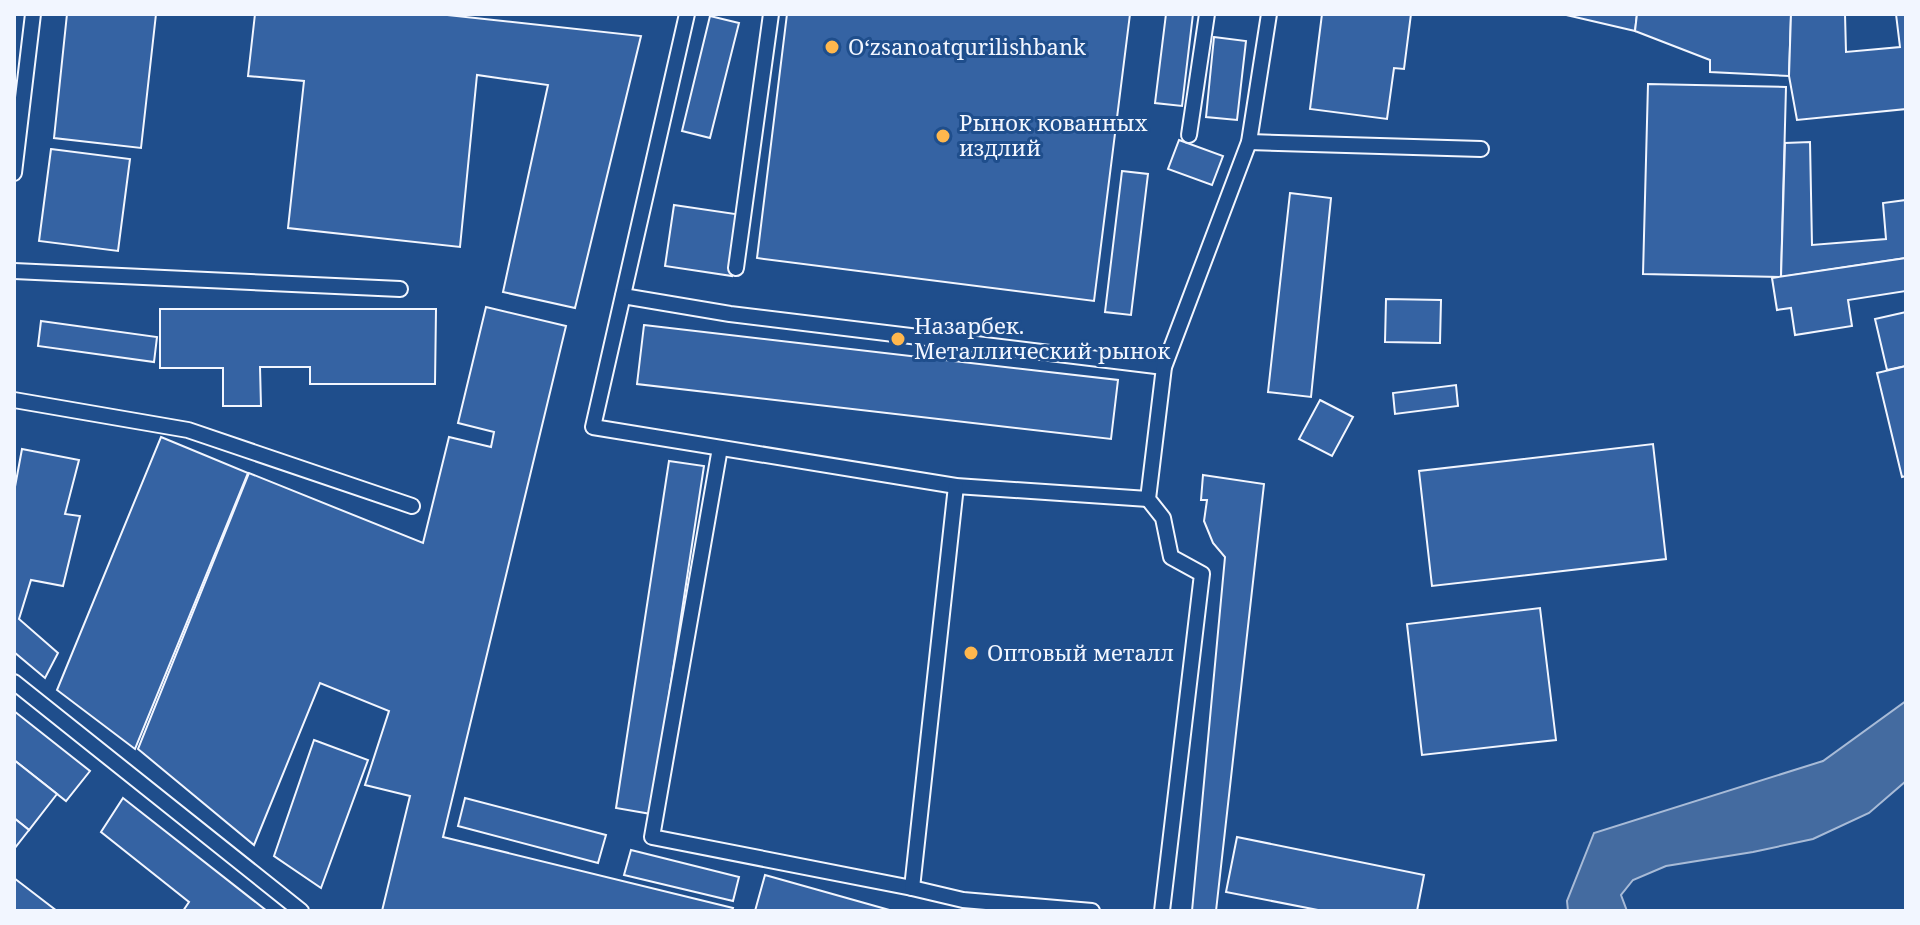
<svg xmlns="http://www.w3.org/2000/svg" width="1920" height="925" viewBox="0 0 1920 925" font-family="'Noto Serif',serif">
<style>
.water{fill:#446ba0;stroke:#a8bbd7;stroke-width:2}
.building{fill:#3563a3;stroke:#f2f6ff;stroke-width:2}
.lines{fill:none;stroke-linecap:round;stroke-linejoin:round}
.lane-casing{stroke:#f2f6ff;stroke-width:18}
.lane{stroke:#1f4e8c;stroke-width:14}
.poi-dot{fill:#ffb74d;stroke:#1f4e8c;stroke-width:3}
.labels{text-anchor:middle;stroke-width:6;stroke-linejoin:round;paint-order:stroke}
.poi-label{font-size:22px;fill:#f2f6ff;stroke:#1f4e8c;text-anchor:start}
</style>
<rect width="100%" height="100%" fill="#1f4e8c"/>
<!-- water -->
<polygon class="water" points="1906,701 1906,781 1869,813 1813,839 1753,852 1666,866 1633,880 1621,895 1627,911 1568,911 1567,901 1594,833 1823,761"/>
<!-- building -->
<g class="building">
<polygon points="67,14 156,14 141,148 54,138"/>
<polygon points="255,14 438,14 641,36 575,308 503,292 548,85 477,75 460,247 288,228 304,81 248,76"/>
<polygon points="787,14 1130,14 1094,301 757,258"/>
<polygon points="1166,14 1193,14 1182,106 1155,103"/>
<polygon points="1322,14 1411,14 1404,69 1394,68 1387,119 1310,109"/>
<polygon points="1562,14 1637,14 1635,31"/>
<polygon points="1637,14 1791,14 1789,76 1710,72 1710,60 1635,31"/>
<polygon points="1791,14 1845,14 1846,52 1900,47 1896,14 1906,14 1906,109 1797,120 1789,76"/>
<polygon points="710,16 739,23 710,138 682,131"/>
<polygon points="1214,37 1246,41 1237,120 1206,117"/>
<polygon points="1648,84 1786,87 1781,277 1643,274"/>
<polygon points="1179,140 1223,156 1212,185 1168,169"/>
<polygon points="1810,142 1812,245 1886,239 1883,203 1906,200 1906,258 1781,277 1785,143"/>
<polygon points="51,149 130,159 118,251 39,241"/>
<polygon points="1122,171 1148,174 1131,315 1105,312"/>
<polygon points="1290,193 1331,198 1311,397 1268,392"/>
<polygon points="674,205 742,215 732,276 665,266"/>
<polygon points="1906,258 1906,291 1848,300 1852,326 1795,335 1791,308 1777,310 1772,278"/>
<polygon points="1386,299 1441,300 1440,343 1385,342"/>
<polygon points="486,307 566,326 443,837 733,908 732,911 382,911 410,796 365,785 389,711 320,683 254,845 138,749 249,473 423,543 449,437 491,447 494,432 458,423"/>
<polygon points="160,309 436,309 435,384 310,384 310,367 260,367 261,406 223,406 223,368 160,368"/>
<polygon points="1906,312 1906,366 1887,370 1875,319"/>
<polygon points="41,321 157,337 154,362 38,346"/>
<polygon points="644,325 1118,380 1111,439 637,384"/>
<polygon points="1906,366 1906,476 1902,477 1877,373"/>
<polygon points="1456,385 1458,406 1395,414 1393,393"/>
<polygon points="1320,400 1353,417 1332,456 1299,439"/>
<polygon points="161,437 248,473 135,749 57,690"/>
<polygon points="1653,444 1666,559 1432,586 1419,471"/>
<polygon points="22,449 79,460 65,514 80,516 63,586 31,580 19,619 58,653 45,678 14,652 14,492"/>
<polygon points="669,461 704,466 651,814 616,808"/>
<polygon points="1203,475 1264,484 1216,911 1192,911 1225,557 1213,543 1204,521 1207,500 1201,500"/>
<polygon points="1540,608 1556,740 1422,755 1407,624"/>
<polygon points="14,711 90,771 66,801 14,760"/>
<polygon points="314,740 368,760 321,888 274,856"/>
<polygon points="14,760 57,794 29,830 14,818"/>
<polygon points="123,798 267,911 183,911 189,902 101,832"/>
<polygon points="465,798 606,835 598,863 458,826"/>
<polygon points="14,818 29,830 14,849"/>
<polygon points="1237,837 1424,875 1417,911 1323,911 1226,892"/>
<polygon points="631,850 739,877 733,901 624,875"/>
<polygon points="765,875 893,911 755,911"/>
<polygon points="14,878 57,911 14,911"/>
</g>
<g class="lines">
<defs>
<g id="lane">
<polyline points="687,14 593,427 956,486 1148,499"/>
<polyline points="1189,135 1207,14"/>
<polyline points="1249,142 1481,149"/>
<polyline points="14,173 33,14"/>
<polyline points="736,268 771,14"/>
<polyline points="14,271 400,289"/>
<polyline points="623,296 730,314 1164,367"/>
<polyline points="14,400 188,430 412,506"/>
<polyline points="720,448 652,837 912,888 963,900 1092,911"/>
<polyline points="14,682 301,911"/>
<polyline points="912,888 956,486"/>
<polyline points="1162,911 1202,574 1171,557 1163,518 1148,499 1164,367 1249,142 1269,14"/>
</g>
</defs>
<!-- lane casing -->
<use href="#lane" class="lane-casing"/>
<!-- lane -->
<use href="#lane" class="lane"/>
</g>
<!-- markers -->
<g class="poi-dot">
<circle cx="832" cy="47" r="8"/>
<circle cx="943" cy="136" r="8"/>
<circle cx="898" cy="339" r="8"/>
<circle cx="971" cy="653" r="8"/>
</g>
<g class="labels">
<!-- poi labels -->
<g class="poi-label">
<text x="848" y="55">Oʻzsanoatqurilishbank</text>
<text x="959" y="131">Рынок кованных<tspan x="959" dy="25">издлий</tspan></text>
<text x="914" y="334">Назарбек.<tspan x="914" dy="25">Металлический рынок</tspan></text>
<text x="987" y="661">Оптовый металл</text>
</g>
</g>
<!-- border -->
<rect width="1920" height="925" fill="none" stroke="#f2f6ff" stroke-width="32"/>
</svg>
